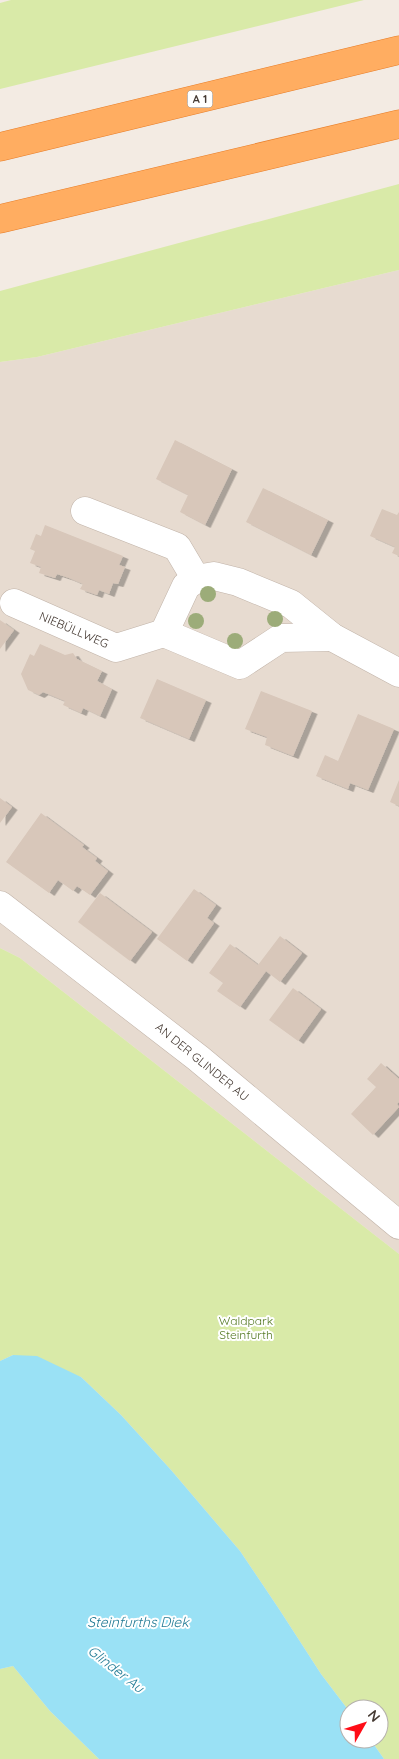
<svg xmlns="http://www.w3.org/2000/svg" width="399" height="1759" viewBox="0 0 399 1759" font-family="Quicksand,sans-serif">
<style>
.residential{fill:#e7dbd0}
.green{fill:#d9eaa8}
.water{fill:#9ae1f5}
.building{fill:#d8c7ba;filter:url(#shadow)}
.lines{fill:none;stroke-linecap:round;stroke-linejoin:round}
.minor-casing{stroke:#c1b3a8;stroke-width:29}
.highway-casing{stroke:#e77d28;stroke-width:29}
.minor{stroke:#fff;stroke-width:28}
.highway{stroke:#ffad61;stroke-width:28}
.tree{fill:#9cac79}
.labels{text-anchor:middle;stroke-width:4;stroke-linejoin:round;paint-order:stroke}
.shield{fill:#fff;stroke:#7d7570;stroke-width:1}
.shield-label{font-size:11px;font-weight:bold;fill:#453a33}
.street-label{font-size:12px;fill:#453a33;stroke:#fff}
.park-label{font-size:12px;fill:#547923;stroke:#fff}
.water-label{font-size:14px;font-style:italic;fill:#227b95;stroke:#fff}
</style>
<defs>
<filter id="shadow"><feDropShadow dx="5.5" dy="3" stdDeviation="0" flood-color="#0004"/></filter>
</defs>
<rect width="100%" height="100%" fill="#f3ebe3"/>
<!-- residential -->
<polygon class="residential" points="399,270 399,1254 20,958 0,948 0,362 37,357"/>
<!-- green -->
<g class="green">
<polygon points="11,0 364,0 0,89 0,3"/>
<polygon points="399,184 399,270 37,357 0,362 0,291"/>
<polygon points="0,948 20,958 399,1254 399,1759 384,1759 370,1739 379,1739 379,1709 349,1709 349,1711 321,1674 279,1609 240,1551 171,1470 121,1415 81,1377 13,1355 0,1361"/>
<polygon points="13,1666 50,1711 99,1759 0,1759 0,1669"/>
</g>
<!-- water -->
<polygon class="water" points="13,1355 37,1356 81,1377 121,1415 171,1470 240,1551 279,1609 321,1674 349,1711 349,1739 370,1739 384,1759 99,1759 50,1711 13,1666 0,1669 0,1361"/>
<!-- building -->
<g class="building">
<polygon points="175,440 232,469 205,525 180,512 188,495 156,479"/>
<polygon points="263,488 328,520 311,555 246,522"/>
<polygon points="382,509 397,515 399,512 399,556 392,553 395,547 370,536"/>
<polygon points="45,525 123,556 119,565 125,567 118,584 113,583 109,594 99,590 97,595 80,589 83,584 69,578 57,574 55,578 39,573 41,567 30,563 35,551 30,549 36,534 41,536"/>
<polygon points="0,620 14,630 0,649"/>
<polygon points="40,644 65,655 73,653 77,659 102,671 97,681 112,689 100,716 83,708 81,713 63,705 65,701 43,692 39,695 28,690 21,674 30,654 34,656"/>
<polygon points="157,679 206,700 189,739 140,718"/>
<polygon points="261,691 312,711 293,756 265,745 267,737 245,729"/>
<polygon points="358,714 394,729 368,790 350,783 348,789 316,776 325,755 338,761"/>
<polygon points="399,780 399,806 390,802"/>
<polygon points="0,798 12,807 0,823"/>
<polygon points="41,813 84,845 82,847 97,858 95,861 108,871 90,895 77,886 73,891 58,880 49,893 6,862"/>
<polygon points="194,889 216,905 207,918 214,923 187,961 157,939"/>
<polygon points="100,893 152,932 130,961 78,922"/>
<polygon points="280,936 302,953 280,982 266,971 240,1007 217,991 223,983 209,973 230,944 258,965"/>
<polygon points="293,988 321,1009 298,1041 269,1020"/>
<polygon points="381,1063 399,1079 399,1102 397,1104 399,1107 373,1135 351,1114 376,1087 367,1079"/>
</g>
<g class="lines">
<defs>
<g id="minor">
<polyline points="85,511 177,547 196,579"/>
<polyline points="14,603 116,648 164,633 240,665 281,638 332,637"/>
<polyline points="164,633 186,586 196,579 214,576 238,582 291,604 332,637 399,673"/>
<polyline points="0,905 198,1058 399,1225"/>
</g>
<g id="highway">
<polyline points="0,147 399,50"/>
<polyline points="0,219 399,124"/>
</g>
</defs>
<!-- minor casing -->
<use href="#minor" class="minor-casing"/>
<!-- highway casing -->
<use href="#highway" class="highway-casing"/>
<!-- minor -->
<use href="#minor" class="minor"/>
<!-- highway -->
<use href="#highway" class="highway"/>
</g>
<!-- trees -->
<g class="tree">
<circle cx="208" cy="594" r="8"/>
<circle cx="275" cy="619" r="8"/>
<circle cx="196" cy="621" r="8"/>
<circle cx="235" cy="641" r="8"/>
</g>
<g class="labels">
<!-- shield labels -->
<rect class="shield" x="187.5" y="90.5" width="25" height="17" rx="4"/>
<g class="shield-label">
<text x="200" y="103">A 1</text>
</g>
<!-- street labels -->
<g class="street-label">
<text transform="translate(74 630) rotate(23)" y="4">NIEBÜLLWEG</text>
<text transform="translate(202 1062) rotate(39)" y="4">AN DER GLINDER AU</text>
</g>
<!-- park labels -->
<g class="park-label">
<text x="246" y="1325">Waldpark<tspan x="246" dy="14">Steinfurth</tspan></text>
</g>
<!-- water labels -->
<g class="water-label">
<text x="138" y="1627">Steinfurths Diek</text>
<text transform="translate(116 1669) rotate(38)" y="5">Glinder Au</text>
</g>
</g>
<!-- north arrow -->
<g transform="translate(364 1724) rotate(51)"><circle r="24" fill="#ffffff" stroke="#b5b0ad"/>
<path d="M0-4L9 19L0 12L-9 19Z" fill="#ff0d17"/>
<text y="-8" font-size="14" font-weight="bold" text-anchor="middle" fill="#453a33">N</text>
</g>
</svg>
